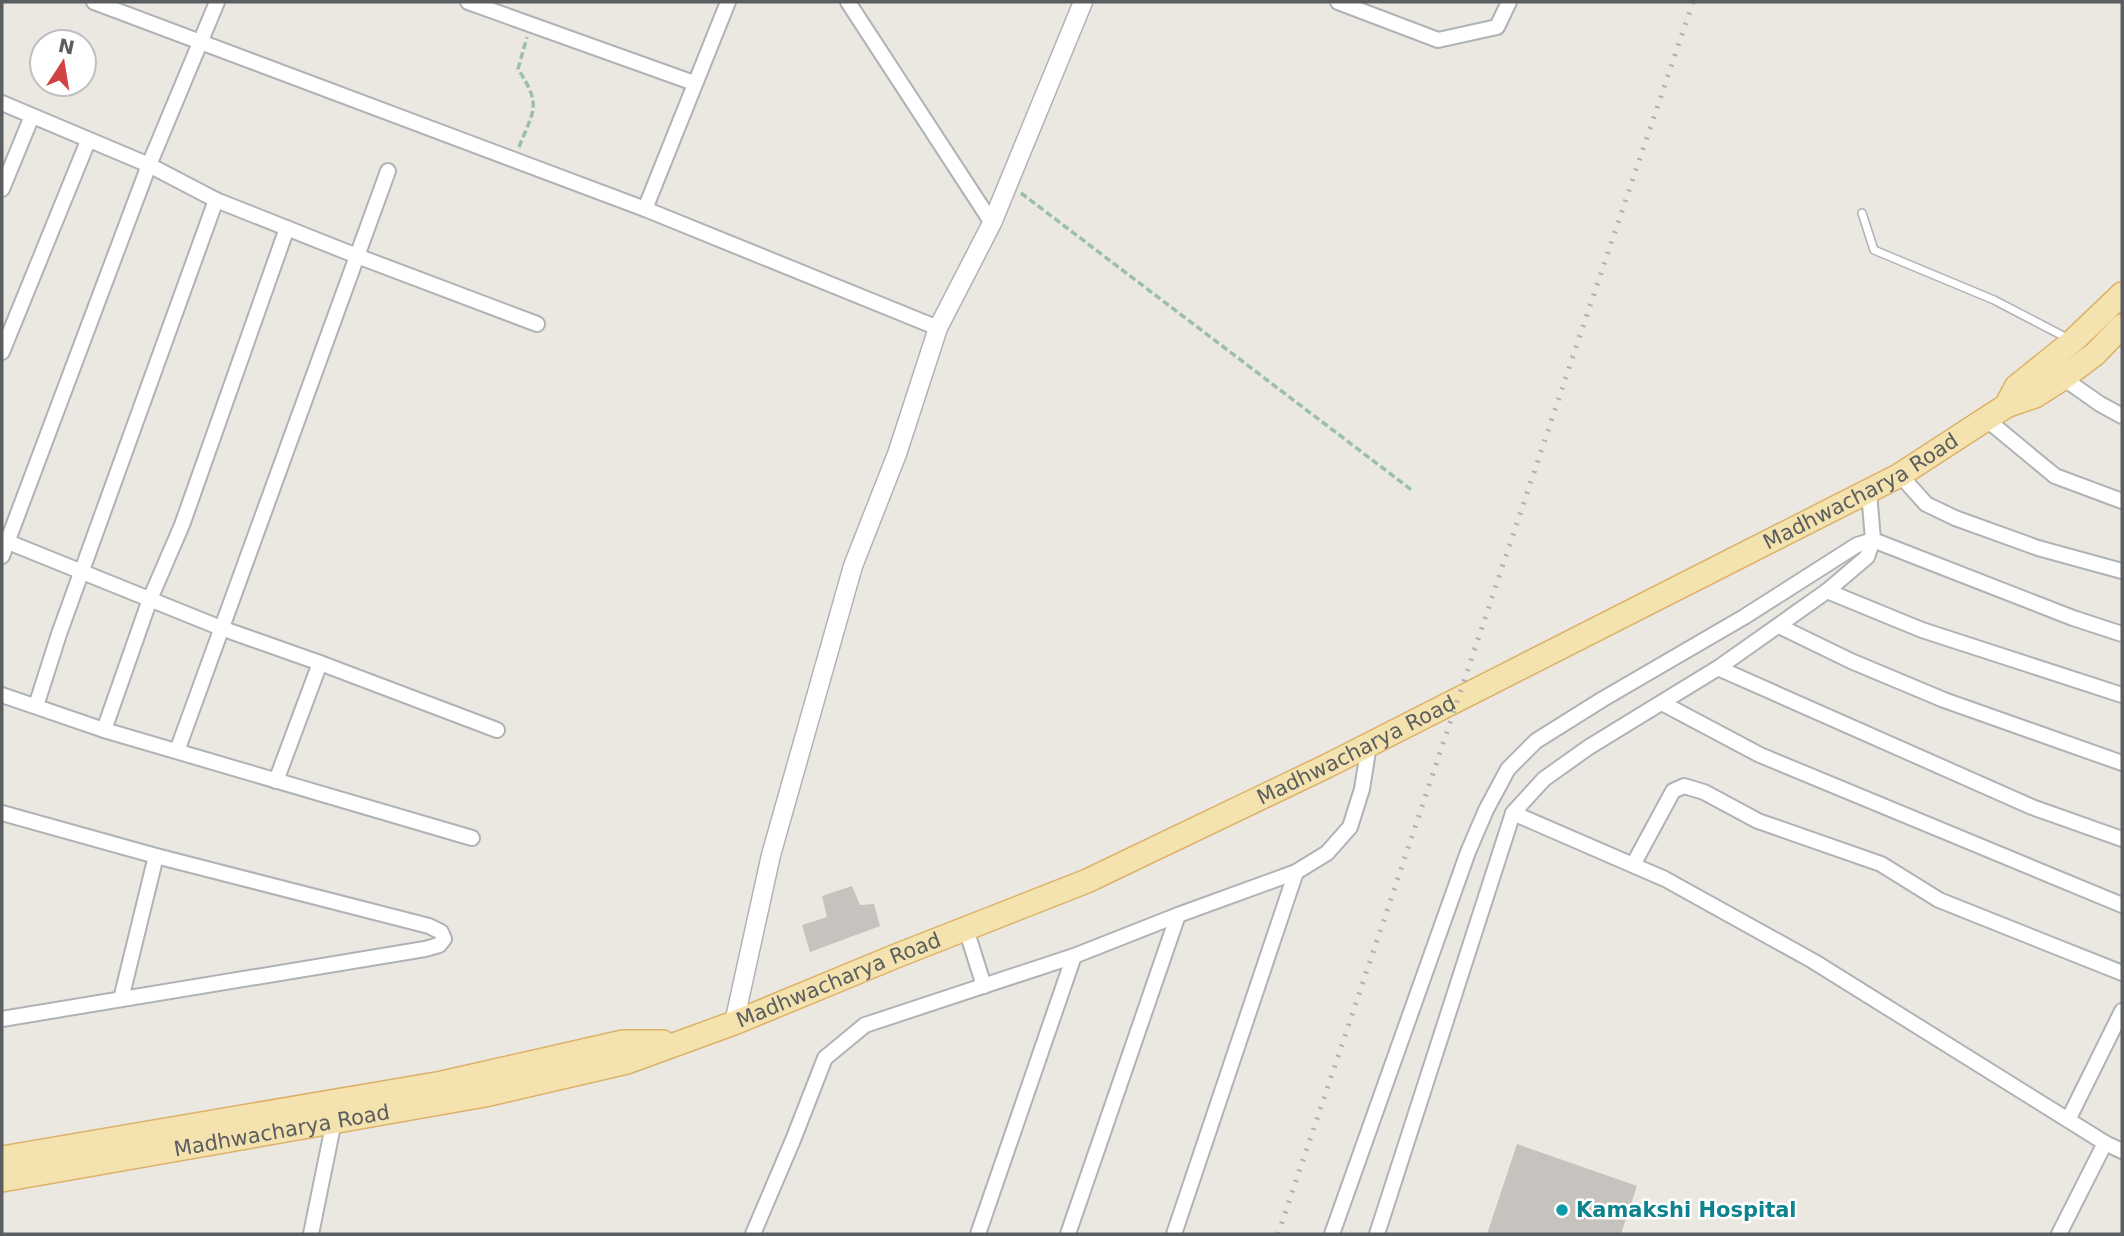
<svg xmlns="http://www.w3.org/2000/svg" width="2124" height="1236" viewBox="0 0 2124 1236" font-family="'DejaVu Sans',sans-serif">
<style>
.building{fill:#c6c3bf}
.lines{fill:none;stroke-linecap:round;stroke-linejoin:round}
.service-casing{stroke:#afb3b6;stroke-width:10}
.minor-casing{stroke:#afb3b6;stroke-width:18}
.tertiary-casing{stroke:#afb3b6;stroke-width:21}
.primary-casing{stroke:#deb168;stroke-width:26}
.path{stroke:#9bc0a2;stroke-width:3.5;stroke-dasharray:7 3.5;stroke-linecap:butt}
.service{stroke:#fff;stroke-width:7}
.minor{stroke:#fff;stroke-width:14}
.tertiary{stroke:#fff;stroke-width:18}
.primary{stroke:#f4e2af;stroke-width:23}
.rail{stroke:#b0b1b1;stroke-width:5;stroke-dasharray:2 9;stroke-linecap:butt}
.culture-dot{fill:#0f9aa8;stroke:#fff;stroke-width:2.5}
.labels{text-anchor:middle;stroke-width:5;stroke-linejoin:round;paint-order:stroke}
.street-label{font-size:21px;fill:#5a5e61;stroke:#fff}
.culture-label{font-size:21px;font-weight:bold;fill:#0d838f;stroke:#fff;text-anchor:start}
</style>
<rect width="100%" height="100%" fill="#ebe8e2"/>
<!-- building -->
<g class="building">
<polygon points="852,886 860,905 874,904 880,926 810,952 802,925 827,917 822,896"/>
<polygon points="1517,1144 1637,1186 1621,1234 1487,1234"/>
</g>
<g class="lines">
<defs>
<polyline id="service" points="1862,213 1874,250 1994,300 2069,339"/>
<g id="minor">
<polyline points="94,2 645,209 938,328"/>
<polyline points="468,2 694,83"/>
<polyline points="848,2 992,223"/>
<polyline points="1338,2 1438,40 1497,27 1509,2"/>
<polyline points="2,103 149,165 216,200 357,256 537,324"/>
<polyline points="2,189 32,116"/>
<polyline points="645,209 728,2"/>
<polyline points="2,352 88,141"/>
<polyline points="2063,378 2100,404 2122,416"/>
<polyline points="1986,419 2055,476 2122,501"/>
<polyline points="1900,475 1926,504 1955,518 2038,548 2122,571"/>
<polyline points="8,542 221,628 320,663 497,730"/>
<polyline points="2,556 149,165 217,2"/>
<polyline points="1827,591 1922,630 2122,695"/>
<polyline points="1779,626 1851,661 1944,700 2122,763"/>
<polyline points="1718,668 2032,807 2122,839"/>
<polyline points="2,695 104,730 472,838"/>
<polyline points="1662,703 1760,755 2122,905"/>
<polyline points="36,706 59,634 216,200"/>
<polyline points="104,730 150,599 182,525 287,228"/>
<polyline points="177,751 388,171"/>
<polyline points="276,781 320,663"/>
<polyline points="2,813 156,856 429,926 441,932 444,939 439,945 425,949 2,1019"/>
<polyline points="1513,813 1665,879 1813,961 2105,1143 2122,1151"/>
<polyline points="1633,865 1673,791 1684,786 1704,792 1758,821 1881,864 1939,900 2122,973"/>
<polyline points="966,929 984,986"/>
<polyline points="121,999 156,856"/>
<polyline points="2069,1118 2122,1011"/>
<polyline points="311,1234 334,1121"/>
<polyline points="753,1234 793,1140 825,1058 865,1025 1074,956 1178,915 1296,872 1327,853 1350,827 1362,789 1369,745"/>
<polyline points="978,1234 1074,956"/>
<polyline points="1068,1234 1178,915"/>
<polyline points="1174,1234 1296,872"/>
<polyline points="1332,1234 1468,852 1486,810 1508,769 1536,741 1603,699 1744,617 1857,545 1873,540 2073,618 2122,634"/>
<polyline points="1377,1234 1513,813 1544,779 1589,747 1718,668 1827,591 1867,557 1873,540 1869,492"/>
<polyline points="2059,1234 2105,1143"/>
</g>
<polyline id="tertiary" points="734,1023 771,855 853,566 897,454 938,328 992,223 1083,2"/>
<g id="primary">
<polyline points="2006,406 2016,387 2073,341 2122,294"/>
<polyline points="2,1158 442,1083 623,1042 663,1042"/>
<path id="s1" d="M2 1180 485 1095 627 1062 734 1023 896 956 1087 881 1327 766 1900 475 2006 406 2035 396 2063 378 2095 354 2122 326"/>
</g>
</defs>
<!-- service casing -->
<use href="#service" class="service-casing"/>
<!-- minor casing -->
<use href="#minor" class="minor-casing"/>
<!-- tertiary casing -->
<use href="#tertiary" class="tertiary-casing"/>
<!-- primary casing -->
<use href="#primary" class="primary-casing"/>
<!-- path -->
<g class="path">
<path d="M519 147C534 109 542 106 518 69L527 37"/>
<polyline points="1021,193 1413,491"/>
</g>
<!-- service -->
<use href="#service" class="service"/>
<!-- minor -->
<use href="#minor" class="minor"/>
<!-- tertiary -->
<use href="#tertiary" class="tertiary"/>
<!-- primary -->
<use href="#primary" class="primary"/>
<!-- rail -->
<path class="rail" d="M1278 1234C1417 824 1553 412 1693 2"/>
</g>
<!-- markers -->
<circle class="culture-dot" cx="1562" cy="1210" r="7"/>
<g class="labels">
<!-- street labels -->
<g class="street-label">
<text dy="7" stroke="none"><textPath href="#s1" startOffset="1997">Madhwacharya Road</textPath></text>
<text dy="7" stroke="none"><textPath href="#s1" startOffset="1430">Madhwacharya Road</textPath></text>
<text dy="7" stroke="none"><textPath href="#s1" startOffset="863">Madhwacharya Road</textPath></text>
<text dy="7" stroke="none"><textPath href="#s1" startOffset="284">Madhwacharya Road</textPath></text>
</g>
<!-- culture labels -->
<g class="culture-label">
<text x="1576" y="1217">Kamakshi Hospital</text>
</g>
</g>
<!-- border -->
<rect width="2124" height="1236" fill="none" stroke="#5a5e61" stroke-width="7"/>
<!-- north arrow -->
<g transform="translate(63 63) rotate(12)"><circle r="33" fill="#ffffff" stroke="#bdbfc0" stroke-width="2"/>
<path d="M0-5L12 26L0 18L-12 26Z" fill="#d14245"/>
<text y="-10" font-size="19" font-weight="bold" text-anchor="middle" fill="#5a5e61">N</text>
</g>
</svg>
